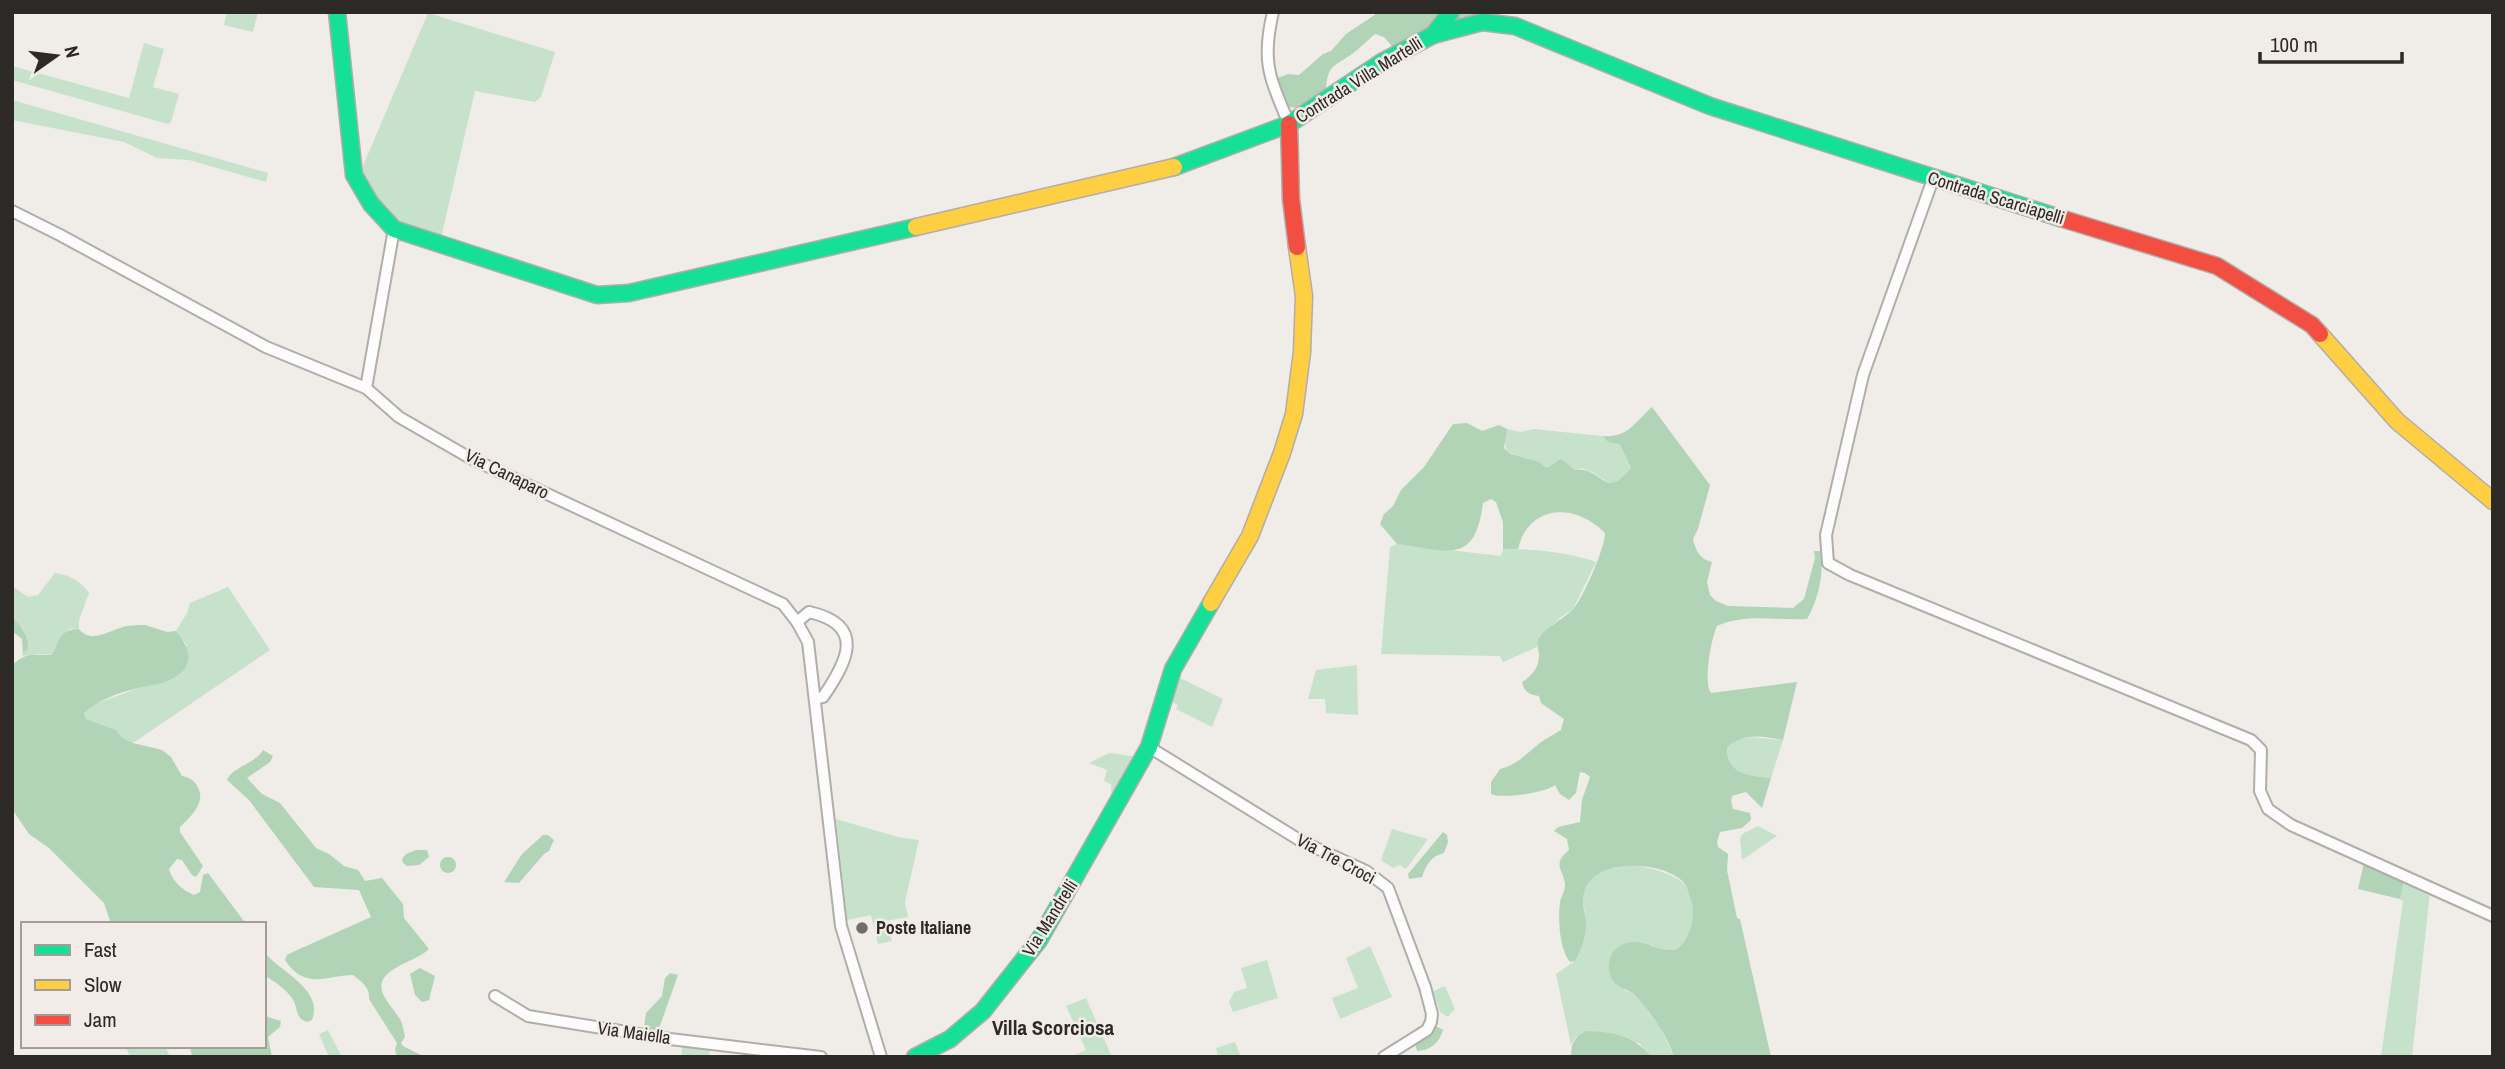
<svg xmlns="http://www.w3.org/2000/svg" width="2505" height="1069" viewBox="0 0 2505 1069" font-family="'Archivo Narrow',sans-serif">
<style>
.green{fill:#c7e2ca}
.forest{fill:#b0d4b5}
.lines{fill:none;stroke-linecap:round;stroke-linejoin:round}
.street-casing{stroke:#b1adaa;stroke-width:14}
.fast-casing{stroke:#b1adaa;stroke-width:19}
.slow-casing{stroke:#b1adaa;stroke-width:19}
.jam-casing{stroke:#b1adaa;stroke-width:19}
.street{stroke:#fdfcfc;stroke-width:10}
.fast{stroke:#16e098;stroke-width:16}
.slow{stroke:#ffcf43;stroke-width:16}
.jam{stroke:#f24e42;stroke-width:16}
.poi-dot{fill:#716d6a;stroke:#f3ebe5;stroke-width:2.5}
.labels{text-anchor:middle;stroke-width:5;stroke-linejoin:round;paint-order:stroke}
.street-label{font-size:18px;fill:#2c2926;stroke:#f3ebe5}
.poi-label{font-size:18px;font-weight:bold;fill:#2c2926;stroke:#f3ebe5;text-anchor:start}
.quarter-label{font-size:21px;font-weight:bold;fill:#2c2926;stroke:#f3ebe5}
</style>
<rect width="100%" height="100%" fill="#f0ece8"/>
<!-- green -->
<g class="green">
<polygon points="227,12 258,12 253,32 224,25"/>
<path d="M428 13 555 52 541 97 535 102 475 91 441 238C402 224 375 216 360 173Z"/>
<polygon points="144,43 164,49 153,87 179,94 171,122 168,124 12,80 12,66 129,98"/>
<polygon points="12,100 268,173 266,182 189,160 157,158 124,142 12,120"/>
<path d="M1507 429 1521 432 1534 429 1602 436 1608 442 1620 443 1631 468 1618 481 1609 483 1592 472 1581 468 1575 470C1565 463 1555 467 1544 467 1534 458 1519 458 1507 451L1504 439Z"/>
<path d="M1397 544 1501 556 1503 549C1534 549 1568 552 1596 562L1573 609 1561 617 1539 637 1537 647 1503 662 1500 656 1381 654 1390 547Z"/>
<path d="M55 573C69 575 81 581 89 593L79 620V629H69L57 643 52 655 39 654 21 656 28 649 24 631 12 617V586L28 597 38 595Z"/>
<polygon points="228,587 270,650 133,743 121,737 116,730 86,719 84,712 92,705 144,686 187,645 176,631 187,613 190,603"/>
<polygon points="1357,665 1358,715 1326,713 1325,699 1308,699 1316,670"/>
<polygon points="1176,676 1223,699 1212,727 1176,709 1178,705 1167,700"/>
<path d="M1750 737 1783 740 1771 778C1752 776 1726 775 1727 748L1739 738Z"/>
<polygon points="1109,753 1139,757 1112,802 1111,784 1104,781 1107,770 1089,763"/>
<polygon points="836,819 898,837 919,840 905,902 908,917 886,921 892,941 878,944 871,915 847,920"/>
<polygon points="1758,826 1777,836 1742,860 1740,839 1742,834"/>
<polygon points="1392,829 1428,839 1406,869 1400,865 1393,868 1381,860"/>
<path d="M1636 865C1652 869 1669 872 1682 882 1703 899 1695 969 1651 945L1624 990 1636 994 1661 1029 1674 1057H1652L1639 1043 1576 1037 1571 1045 1556 974 1575 961C1578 947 1584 931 1585 917 1585 908 1581 899 1584 890 1591 870 1618 866 1636 865Z"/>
<polygon points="2404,881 2430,892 2412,1057 2381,1057 2403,901 2400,899"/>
<polygon points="1370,946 1392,997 1340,1019 1332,998 1358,988 1346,958"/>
<polygon points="1267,960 1278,998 1233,1012 1229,1002 1234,992 1247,988 1241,968"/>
<polygon points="1445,986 1455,1009 1448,1017 1440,1012 1433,991"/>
<polygon points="1086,998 1112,1057 1070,1057 1086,1050 1066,1006"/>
<polygon points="328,1030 342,1057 329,1057 319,1034"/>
<polygon points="683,1042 710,1046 709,1057 681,1057"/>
<polygon points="1235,1042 1241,1057 1218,1057 1216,1048"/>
<polygon points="165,1046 170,1057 130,1057 126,1047"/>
</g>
<!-- forest -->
<g class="forest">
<path d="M1379 12H1499V15L1494 20 1395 50 1384 37 1375 34C1368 39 1364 45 1357 50 1337 67 1326 61 1326 94L1301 109 1290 107 1277 88 1275 79 1288 74 1299 75 1323 54 1331 51 1346 34Z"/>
<path d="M1652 407 1710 485 1698 529 1693 539C1695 549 1700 560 1712 562L1707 582 1710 595 1716 601 1728 606 1793 608 1804 599 1815 558 1814 551H1820C1825 572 1818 600 1807 619 1776 621 1747 613 1717 626 1711 639 1703 683 1711 693L1797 682 1783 740C1763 736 1742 732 1727 748 1726 775 1752 776 1771 778L1762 808 1746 792 1732 796 1731 801 1733 809 1750 813 1751 820 1742 828 1720 832 1717 842 1718 847 1728 854 1727 870 1737 918 1740 919 1771 1057H1674C1667 1035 1652 1015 1638 998 1629 986 1612 991 1609 970 1608 964 1610 955 1615 950 1642 923 1673 977 1690 930 1694 918 1694 906 1689 894 1688 891 1687 887 1685 884 1666 861 1598 857 1585 889 1582 897 1583 907 1585 915 1588 931 1583 947 1575 961L1570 962C1559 948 1558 919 1560 902 1561 897 1565 891 1565 885 1564 869 1551 865 1569 850L1567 839 1554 831 1558 827 1580 822 1582 800 1590 777 1585 773 1580 772 1576 793 1569 800 1560 794 1555 785C1546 793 1500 799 1491 794V782L1500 769C1517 765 1527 753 1540 743 1546 738 1555 734 1561 730L1564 719 1541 703 1539 696C1530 695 1524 692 1522 682 1531 677 1539 668 1539 656 1540 651 1536 647 1538 640 1542 629 1566 618 1574 608 1584 596 1605 548 1605 533 1576 503 1529 503 1518 549H1503V522L1496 502 1491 499 1483 503C1475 567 1447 550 1397 544L1380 524 1384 514 1393 506 1401 490 1424 467 1453 424 1467 423 1482 431 1499 425 1507 429 1504 448 1511 454 1539 462 1545 467H1549L1561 459 1575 470C1589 467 1597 478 1609 483L1618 481 1631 468 1620 444 1608 442 1602 436C1628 438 1634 423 1652 407Z"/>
<path d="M12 617C21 626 29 636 28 649L23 654 22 639 12 631Z"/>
<path d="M145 625 167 632 176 631C194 652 194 671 165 682 157 685 147 685 138 688 121 692 97 700 84 713L86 719 116 730 121 737 133 743 162 750 171 757 182 776C188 777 192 779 196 784 208 801 192 815 180 827V832L203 866 196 877 192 875 182 860 177 859 169 869C172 882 183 890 194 895L200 892 203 875 208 873 246 924H111L104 903 49 848 29 834 12 809V665C30 650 30 656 52 655 59 641 60 629 79 629 92 645 111 629 127 626 133 625 139 625 145 625Z"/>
<path d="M263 750 273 756 270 762 247 778 262 794 280 803 316 848 329 854 344 866 358 870 365 881 382 878 403 904 404 918 429 949C418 959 403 962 391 971 368 988 392 1004 401 1021 403 1026 404 1032 405 1037L401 1043 403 1046 425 1057H397L395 1050 397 1043 369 999C370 987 362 982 353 975 324 976 305 990 285 960L287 955 295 951 371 917 359 890 314 887 249 800 227 780C233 766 254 765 263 750Z"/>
<path d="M1443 832 1447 835 1448 842 1444 853C1431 856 1426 865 1422 877L1409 879 1408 874Z"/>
<polygon points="543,835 548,835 554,840 549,851 544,854 519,883 504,882 522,854"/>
<polygon points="416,850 427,850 429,857 419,865 407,866 403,863 402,859 406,854"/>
<circle cx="448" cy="865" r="8"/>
<polygon points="2364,863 2404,881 2400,899 2358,889"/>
<path d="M264 952C280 972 324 989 312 1020L307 1022C294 1018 299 1008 292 998 285 988 275 982 264 975Z"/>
<polygon points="420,968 435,976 429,1000 422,1002 415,995 410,974"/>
<polygon points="670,973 678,975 657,1034 643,1033 646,1013 662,996 665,978"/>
<polygon points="264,1012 268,1017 281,1021 280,1027 268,1037 272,1057 192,1057 190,1046 264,1046"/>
<path d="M1436 1026 1443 1030C1440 1042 1430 1051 1417 1051L1415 1043Z"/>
<path d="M1586 1031C1614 1032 1632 1035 1652 1057H1571C1571 1043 1574 1038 1586 1031Z"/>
</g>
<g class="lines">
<defs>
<g id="street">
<path d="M1273 12C1261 63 1270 78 1289 124"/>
<polyline points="1933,179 1863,375 1826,535 1828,563 1850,575 2251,740 2261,750 2260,791 2268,809 2291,825 2493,916"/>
<polyline points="12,211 60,235 266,347 366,388"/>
<polyline points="394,229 366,388 399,417 470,458 783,604 797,622 808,642 841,926 881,1057"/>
<path d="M797 622 809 612C867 625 847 662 823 697L815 699"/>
<polyline points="1149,747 1301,841 1366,871 1388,888 1425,987 1432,1014 1431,1022 1427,1030 1384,1057"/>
<polyline points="495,996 528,1016 670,1039 821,1057"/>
</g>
<g id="fast">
<polyline points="337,12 354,175 371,204 394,229 597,295 629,293 916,227"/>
<polyline points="1433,35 1482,22 1515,26 1710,106 2060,218"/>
<polyline points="1174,167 1289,124 1382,62 1433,35 1451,12"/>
<polyline points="915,1057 950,1039 983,1011 1039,940 1149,747 1173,669 1211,603"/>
</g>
<g id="slow">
<polyline points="916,227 1174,167"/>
<polyline points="2320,334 2397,421 2493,501"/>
<polyline points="1211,603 1250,536 1282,453 1294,414 1302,352 1304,296 1297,247"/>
</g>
<g id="jam">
<polyline points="1289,124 1291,199 1297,247"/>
<polyline points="2060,218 2217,266 2312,325 2320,334"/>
</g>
</defs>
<!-- street casing -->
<use href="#street" class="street-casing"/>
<!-- fast casing -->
<use href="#fast" class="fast-casing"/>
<!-- slow casing -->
<use href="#slow" class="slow-casing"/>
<!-- jam casing -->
<use href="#jam" class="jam-casing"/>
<!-- street -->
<use href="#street" class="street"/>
<!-- fast -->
<use href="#fast" class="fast"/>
<!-- slow -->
<use href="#slow" class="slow"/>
<!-- jam -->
<use href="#jam" class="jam"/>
</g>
<!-- markers -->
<circle class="poi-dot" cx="862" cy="928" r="7"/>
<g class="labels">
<!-- street labels -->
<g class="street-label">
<text transform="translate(1359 80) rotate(-32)" y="6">Contrada Villa Martelli</text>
<text transform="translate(1996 198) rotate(17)" y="6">Contrada Scarciapelli</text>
<text transform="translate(507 474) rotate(26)" y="6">Via Canaparo</text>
<text transform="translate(1336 859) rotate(28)" y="6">Via Tre Croci</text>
<text transform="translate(1050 918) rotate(-58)" y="6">Via Mandrelli</text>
<text transform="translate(634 1033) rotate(8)" y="6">Via Maiella</text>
</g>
<!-- poi labels -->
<g class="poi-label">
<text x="876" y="934">Poste Italiane</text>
</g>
<!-- quarter labels -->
<g class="quarter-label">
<text x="1053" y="1035">Villa Scorciosa</text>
</g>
</g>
<!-- border -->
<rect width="2505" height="1069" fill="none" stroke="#2c2926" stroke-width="28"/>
<!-- legend -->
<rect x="21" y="922" width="245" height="126" fill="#f3ebe5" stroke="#a39d99" stroke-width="2"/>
<rect x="35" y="945" width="35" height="10" fill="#16e098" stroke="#a39d99" stroke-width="2"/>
<text x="84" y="957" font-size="21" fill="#2c2926">Fast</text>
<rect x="35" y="980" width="35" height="10" fill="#ffcf43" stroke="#a39d99" stroke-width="2"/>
<text x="84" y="992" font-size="21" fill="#2c2926">Slow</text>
<rect x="35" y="1015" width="35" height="10" fill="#f24e42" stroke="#a39d99" stroke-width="2"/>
<text x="84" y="1027" font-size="21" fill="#2c2926">Jam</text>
<!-- north arrow -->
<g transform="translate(56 56) rotate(76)" stroke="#f3ebe5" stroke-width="5" paint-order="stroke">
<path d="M0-5L12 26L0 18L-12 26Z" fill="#2c2926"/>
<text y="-10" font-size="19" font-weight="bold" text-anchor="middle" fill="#2c2926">N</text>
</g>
<!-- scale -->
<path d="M2260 52v10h142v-10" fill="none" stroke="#2c2926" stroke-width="3.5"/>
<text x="2270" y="52" font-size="21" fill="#2c2926" stroke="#f3ebe5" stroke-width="5" paint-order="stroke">100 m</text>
</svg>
